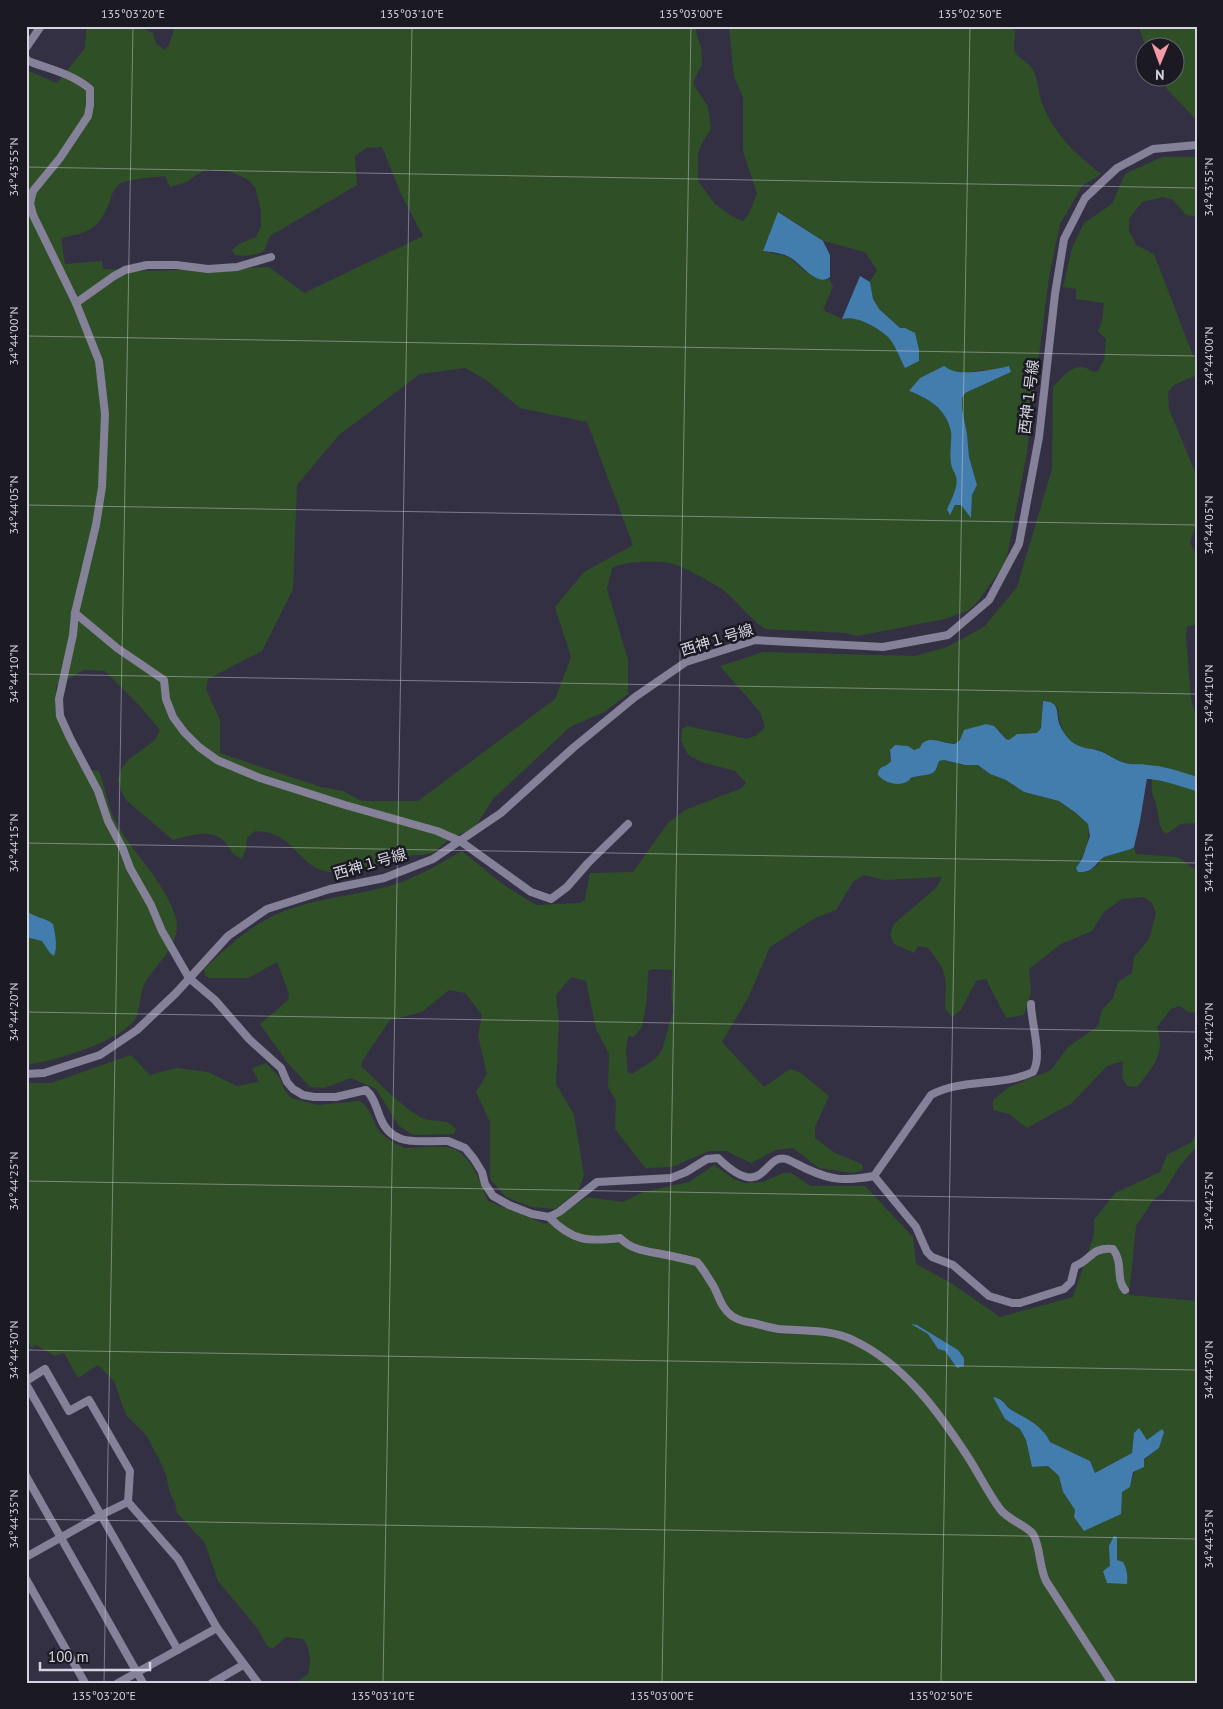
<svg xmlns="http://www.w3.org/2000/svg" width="1223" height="1709" viewBox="0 0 1223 1709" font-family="'PT Sans','Noto Sans JP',sans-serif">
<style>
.green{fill:#2f4f26;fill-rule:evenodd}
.water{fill:#437dad}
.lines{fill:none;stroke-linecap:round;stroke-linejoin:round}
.river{stroke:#437dad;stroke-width:14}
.minor{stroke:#858198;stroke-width:8}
.ticks{fill:none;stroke:#d6d4e1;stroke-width:1;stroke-opacity:0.45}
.labels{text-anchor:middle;stroke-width:5;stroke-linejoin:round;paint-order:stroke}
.street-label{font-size:15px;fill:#d6d4e1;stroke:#1b1922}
.neatline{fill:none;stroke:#d6d4e1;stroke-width:2}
.ticks-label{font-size:12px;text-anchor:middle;fill:#d6d4e1}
</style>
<rect width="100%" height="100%" fill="#343044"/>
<!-- green -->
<g class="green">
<path d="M90 26H138L153 33 156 44 165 50 169 45 175 26H696V32L701 48 702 65 694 80V85L708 107 711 129 702 143 698 153V181L715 204 733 217 743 221 749 214 757 193 743 151V97L734 77 729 26H1009L1015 31C1016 38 1012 49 1016 54 1021 60 1029 62 1033 70 1038 79 1038 90 1041 100 1053 134 1074 152 1101 174L1082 186 1060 224 1049 277 1026 458 1006 562 976 604 967 611 945 619 857 636 846 633 765 629C748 617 737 601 722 589 715 584 678 564 670 563 656 561 624 561 612 568L607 589 628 660V694L604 712 570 727 493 799 475 827 447 841 433 853 422 855H411L408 858C388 862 341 876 324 871 293 861 295 832 255 831L247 838 246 849 242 859C229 852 233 853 226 843 212 827 190 836 173 840L126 800 121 790 118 779 122 768 128 760 155 740 160 730 138 704 105 671 84 670 56 686 57 709 82 769 99 771C105 787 108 807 116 822 133 854 163 879 175 915 184 941 159 961 146 981 139 991 141 1012 134 1021 115 1043 55 1061 26 1065V70L57 83 85 48 86 31ZM382 147 401 194 423 236 304 293 269 267 147 271 103 269 102 261 65 264 61 238C90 232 99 229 110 201 112 194 114 188 120 184 126 179 156 177 165 176L170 187 187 182 196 175 208 169 231 172 247 179 255 187 261 210V227L256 237 241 243 232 250 235 255C244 257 256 255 264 251L270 236 357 185 355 156 366 148ZM779 212 823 241 865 252 877 270 870 282 873 299 879 309 900 328 905 368C900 359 895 344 888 337 877 327 856 315 842 319L823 310 833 286 829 279 826 280 806 272 789 257 763 251ZM1009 367 1011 372 965 393 962 397V409L967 434 969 457 977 485 972 495 971 517 961 505H955L949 514 947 510C950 501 959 488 956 477 955 472 951 468 951 463 949 453 952 442 951 432 947 409 928 398 909 391L953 371 964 373 981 370 993 371ZM465 368 485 379 520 408 587 422 633 545 584 572 555 607 571 657 555 699 418 801H362L343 791 321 787 220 753V720L206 689 208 679 262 651 293 589 297 485 339 435 420 374Z"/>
<polygon points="1138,26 1197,26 1197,121 1167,89 1161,78 1176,78 1176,48 1146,47"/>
<path d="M1162 157H1197V217L1186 215 1173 200 1163 197 1142 202 1129 219V231L1136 245 1154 254 1197 366V375L1174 385 1168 392 1169 409 1197 477V520L1190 543 1197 556V624L1187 627 1186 638 1191 699 1197 720V823L1181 824 1166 834 1162 830 1160 825 1156 803 1152 793V765L1149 766C1143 763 1137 765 1130 764 1119 762 1111 756 1101 751 1094 748 1085 749 1078 746 1063 740 1059 722 1058 709L1047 701 1042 702C1042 713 1044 725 1037 733L1017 734 1009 740 1004 737 999 730H964L960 740 955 744 935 740 917 750 892 747 889 753 891 761C886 768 878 765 878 775 894 789 910 775 929 775L939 761 944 760 964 765H978L990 774 1006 780 1024 792 1059 801 1086 821C1094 833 1083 858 1076 868L1087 872 1098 865 1100 859 1104 857 1131 849 1134 847 1136 854 1178 857 1197 871V1013L1189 1012 1179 1006 1171 1009 1157 1027C1166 1054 1153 1067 1137 1087L1127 1086 1122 1077 1123 1061 1107 1066 1072 1103 1027 1128 1009 1114 993 1110V1100L1009 1087 1051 1070 1068 1047 1098 1026 1102 1010 1113 998 1118 982 1132 973 1134 957 1149 939 1156 913 1152 903 1144 897 1122 899 1104 912 1092 931 1061 944 1029 969 1031 992 1024 1015 1006 1018 986 979 976 981 961 1010 952 1017 945 1009C946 976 949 974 928 948L918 946 914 953 894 944 890 934 894 924 937 887 942 877 884 880 864 875 853 882 836 910 815 918 770 947 748 998 722 1042 764 1087 790 1069 801 1073 829 1096 815 1127V1138L835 1153 862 1164 863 1170 853 1173 819 1168 793 1148 776 1150 751 1163 726 1151H709L672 1167 646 1168 642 1164 615 1129 616 1101 608 1087 609 1054 596 1029 586 981 571 977 556 995 559 1023 556 1084 574 1115 584 1176 578 1191 555 1209 532 1207 506 1197 490 1179V1122L476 1092 487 1074 478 1036 482 1015 465 993 449 990 422 1012 390 1020 363 1060 361 1066C375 1079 408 1113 425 1119 437 1123 448 1117 456 1130L453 1134 413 1135 399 1126 376 1089 351 1078 324 1088 310 1087 287 1062 260 1024 288 1000 289 994 277 962 248 978H209L205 975 204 969C223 951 246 929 271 917 307 899 347 897 386 887 413 880 437 865 462 851L501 883 536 905 580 903 585 899 590 873 633 872 668 823 685 810 742 788 746 783 735 771 702 762 688 755 681 740 682 729 687 726 747 739 757 735 765 727 760 712 720 666 763 652 915 656 947 647 984 627 1017 587 1052 469 1053 387C1061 379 1072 363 1086 368 1091 370 1091 372 1097 372L1104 360 1106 339 1098 331 1102 321 1104 303 1076 299V289L1063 287 1072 248 1084 223 1112 204 1125 174ZM653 969 672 970C672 984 670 999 674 1012 668 1023 665 1049 658 1056 651 1063 640 1068 632 1074L628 1073 626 1050 628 1036 634 1037 642 1027 647 998 648 971Z"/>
<path d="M131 1055 150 1075 176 1068 208 1072 237 1086 259 1082 252 1068 266 1063 280 1078 284 1089 291 1098 318 1105 359 1101C371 1106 373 1124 381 1133 387 1139 398 1145 405 1148 416 1148 442 1145 452 1148 472 1156 480 1182 488 1201L545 1224 587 1197 623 1202 643 1192 689 1182 714 1165 734 1179 745 1183 763 1182 783 1173H791L811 1186H865L913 1237 916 1264 951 1283 1000 1317 1073 1297 1094 1235V1220L1115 1193 1160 1172 1167 1155 1192 1142 1197 1131V1146L1179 1167 1164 1192 1154 1199 1136 1226 1129 1295 1197 1301V1683H295L308 1674C311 1663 311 1648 303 1639L286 1637 273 1648 268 1647 257 1628 218 1581 205 1543 177 1513 175 1503 170 1493 166 1475 159 1459 146 1435 126 1415 114 1381 98 1365 78 1378 64 1353 55 1356 36 1345 32 1348 26 1341V1083H51ZM913 1324 964 1358 957 1368 945 1351 938 1349 928 1334ZM1001 1399 1011 1410 1050 1442 1090 1461 1095 1473 1132 1453 1134 1433 1138 1429 1147 1440 1162 1429 1159 1448C1143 1460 1135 1466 1130 1486L1122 1491 1075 1510 1063 1492 1059 1476 1048 1466 1032 1467 1026 1440 1020 1429 1005 1419Z"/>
</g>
<!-- water -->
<g class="water">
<path d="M778 212 823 241 830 255V277C818 288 800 263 791 258 783 253 772 252 763 251Z"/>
<path d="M860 276 870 282 873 299 879 309 900 328H905L915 333 919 350V361L905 368C900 359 895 344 888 337 877 327 856 315 842 319Z"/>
<path d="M944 366C947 368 950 370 954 371 965 375 998 369 1009 366L1011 372 965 393 962 398V409L967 434 969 457 977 485 972 495 971 518 961 505H955L950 515 947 510C950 501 959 487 956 477 955 472 951 468 951 463 949 453 952 442 951 432 947 409 928 398 909 391L920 378Z"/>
<path d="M1043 701C1060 702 1056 711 1059 723 1061 730 1069 741 1075 744 1083 749 1093 748 1102 752 1111 756 1120 763 1130 764 1137 765 1143 763 1149 766L1140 821 1134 847 1131 849 1104 857C1094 864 1094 873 1078 872L1076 868 1082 859 1090 836 1088 824 1076 813 1059 801 1024 792 1006 780 990 774 978 765H965L944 760 939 761C937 765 937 769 934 772 929 776 921 775 914 777 907 779 913 777 908 781 899 787 885 783 878 775 878 765 886 768 891 761L890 750 895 745 908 746 914 750 920 748C925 733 943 744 955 744L960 740 964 730 986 724 994 726 1006 739 1009 740 1017 734 1037 733 1041 728Z"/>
<path d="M26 910C33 918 45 917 53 924 55 934 58 946 54 956L50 953 42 941 26 937Z"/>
<polygon points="911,1324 917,1325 958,1350 964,1358 964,1366 957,1368 945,1351 938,1349 928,1334"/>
<path d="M993 1397C1006 1400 1004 1406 1013 1411 1027 1419 1043 1426 1050 1442L1090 1461 1095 1473 1132 1453 1134 1433 1139 1428 1147 1440 1162 1429 1164 1432 1159 1448 1144 1459V1467L1133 1472 1130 1487 1122 1492 1121 1514 1084 1531 1074 1517 1075 1510 1063 1492 1059 1476 1048 1466 1032 1467 1026 1440 1020 1429 1005 1419Z"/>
<path d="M1114 1536 1117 1537V1560L1123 1562C1127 1569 1128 1576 1127 1584L1107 1583 1103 1571 1110 1566 1109 1546Z"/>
</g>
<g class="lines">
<!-- river -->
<path class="river" d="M1130 773C1152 768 1176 778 1197 784"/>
<!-- minor -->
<g class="minor">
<polyline points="26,48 41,26"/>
<path d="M26 58 28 61C49 69 73 74 90 89V105L88 116 60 158 33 191 30 203 33 215 76 303 99 361 105 414 102 487 96 525 75 613 73 635 59 699 60 716 70 738 98 791 108 821 123 849 130 868 151 905 162 931 189 978 215 1000 249 1039 281 1068 287 1082 293 1089 303 1095 314 1097H336L366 1090C374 1097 376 1107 380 1117 392 1149 421 1140 448 1141L465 1148 474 1159 482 1172 485 1184 493 1196 509 1205 532 1214 549 1217 559 1212 597 1182 671 1178 686 1172 707 1159 718 1158C765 1204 763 1153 786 1159 792 1161 800 1166 807 1169 833 1181 846 1181 874 1176L931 1095C962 1078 1001 1087 1033 1072 1043 1056 1031 1023 1031 1004"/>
<polyline points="76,303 114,276 125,270 147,265 176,265 208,269 237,267 271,257"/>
<polyline points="75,613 117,648 164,680 166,699 173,717 184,732 199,747 217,760 260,778 345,805 437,831 460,841 531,892 551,899 567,887 588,863 628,824"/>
<polyline points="26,1074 44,1073 100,1055 137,1030 176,993 228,936 267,909 330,889 384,878 433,859 501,813 573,748 635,697 686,662 755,640 883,647 948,635 989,600 1019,544 1039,437 1055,294 1064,239 1085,198 1117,168 1153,149 1197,145"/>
<path d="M874 1176 916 1227 927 1252 932 1257 953 1265 989 1296 1012 1303H1020L1064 1289 1071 1282 1075 1266C1092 1260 1090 1247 1113 1249 1124 1264 1115 1278 1125 1290"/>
<path d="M549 1217C572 1241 588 1242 620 1238 632 1250 645 1251 661 1254 673 1256 685 1259 697 1262 704 1270 709 1279 714 1287 719 1297 722 1309 732 1316 738 1320 746 1322 753 1323 762 1325 770 1328 779 1329 803 1331 831 1329 853 1340 904 1364 938 1411 968 1457 979 1474 988 1493 1000 1509 1008 1520 1026 1525 1033 1534 1040 1544 1039 1567 1046 1581L1112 1683"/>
<polyline points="26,1381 45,1369 69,1411 89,1400 130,1471 128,1502 178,1559 217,1628 258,1683"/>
<polyline points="26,1384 178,1650"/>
<polyline points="26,1476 143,1683"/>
<polyline points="26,1557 101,1515 128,1502"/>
<polyline points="26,1579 85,1683"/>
<polyline points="118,1683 217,1628"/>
<polyline points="212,1683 243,1665"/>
</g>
</g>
<!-- ticks -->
<path class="ticks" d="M26 167 1197 188M26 336 1197 356M26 505 1197 525M26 674 1197 694M26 843 1197 863M26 1012 1197 1032M26 1181 1197 1201M26 1350 1197 1370M26 1519 1197 1539M104 1683 133 26M383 1683 412 26M662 1683 691 26M941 1683 970 26"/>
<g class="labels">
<!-- street labels -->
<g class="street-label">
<text transform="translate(1029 397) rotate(-83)" y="5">西神１号線</text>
<text transform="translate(717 640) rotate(-17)" y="5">西神１号線</text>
<text transform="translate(370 864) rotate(-16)" y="5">西神１号線</text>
</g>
</g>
<!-- border -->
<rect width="1223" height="1709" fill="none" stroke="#1b1922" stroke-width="55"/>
<!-- north arrow -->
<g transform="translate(1160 62) rotate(181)"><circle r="24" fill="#1b1922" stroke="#66646e"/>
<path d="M0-4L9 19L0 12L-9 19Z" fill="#f49aa6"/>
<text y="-8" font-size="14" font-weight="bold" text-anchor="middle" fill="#d6d4e1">N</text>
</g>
<!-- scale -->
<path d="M40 1662v8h110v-8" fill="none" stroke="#d6d4e1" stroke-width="2.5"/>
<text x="48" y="1662" font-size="15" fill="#d6d4e1" stroke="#1b1922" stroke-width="4" paint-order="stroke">100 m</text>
<rect x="28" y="28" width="1168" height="1654" class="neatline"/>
<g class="ticks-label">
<text x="133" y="18">135°03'20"E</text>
<text x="412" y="18">135°03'10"E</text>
<text x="691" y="18">135°03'00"E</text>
<text x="970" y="18">135°02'50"E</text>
<text transform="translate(14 167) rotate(-90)" y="4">34°43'55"N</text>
<text transform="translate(1209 187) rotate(-90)" y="4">34°43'55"N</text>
<text transform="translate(14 336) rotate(-90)" y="4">34°44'00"N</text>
<text transform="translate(1209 356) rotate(-90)" y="4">34°44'00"N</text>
<text transform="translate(14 505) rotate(-90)" y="4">34°44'05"N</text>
<text transform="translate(1209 525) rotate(-90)" y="4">34°44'05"N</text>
<text transform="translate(14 674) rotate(-90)" y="4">34°44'10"N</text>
<text transform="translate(1209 694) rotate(-90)" y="4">34°44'10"N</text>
<text transform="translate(14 843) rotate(-90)" y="4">34°44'15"N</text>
<text transform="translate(1209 863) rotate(-90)" y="4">34°44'15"N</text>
<text transform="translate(14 1012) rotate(-90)" y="4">34°44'20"N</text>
<text transform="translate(1209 1032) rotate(-90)" y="4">34°44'20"N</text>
<text transform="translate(14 1181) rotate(-90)" y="4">34°44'25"N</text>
<text transform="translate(1209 1201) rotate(-90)" y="4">34°44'25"N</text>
<text transform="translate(14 1350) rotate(-90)" y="4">34°44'30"N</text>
<text transform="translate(1209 1370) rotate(-90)" y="4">34°44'30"N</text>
<text transform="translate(14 1519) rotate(-90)" y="4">34°44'35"N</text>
<text transform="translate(1209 1539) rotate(-90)" y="4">34°44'35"N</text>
<text x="104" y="1700">135°03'20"E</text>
<text x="383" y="1700">135°03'10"E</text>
<text x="662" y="1700">135°03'00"E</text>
<text x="941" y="1700">135°02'50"E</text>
</g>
</svg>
